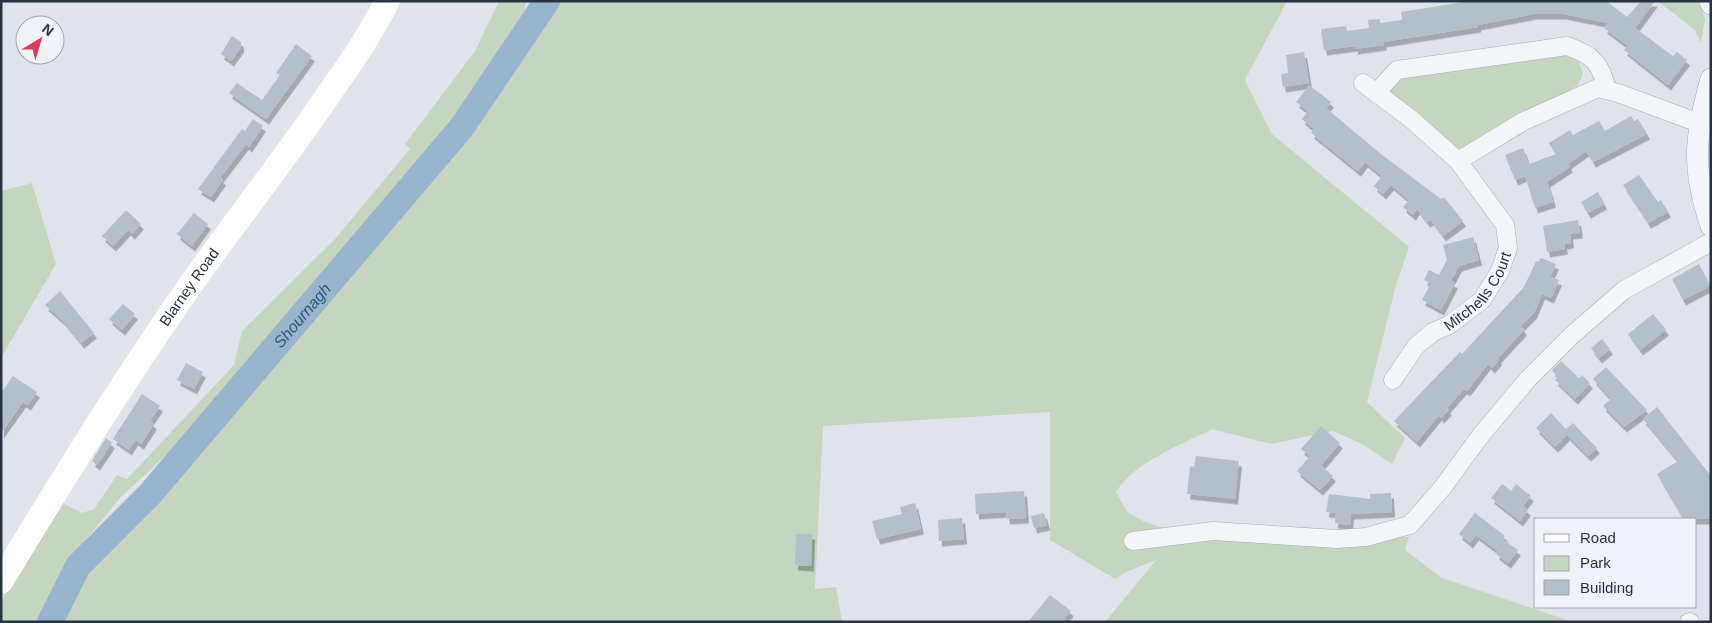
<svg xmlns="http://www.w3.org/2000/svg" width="1712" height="623" viewBox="0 0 1712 623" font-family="Arial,sans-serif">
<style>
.green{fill:#c6d5c0}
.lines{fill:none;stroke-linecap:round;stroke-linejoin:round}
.river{stroke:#98b5cd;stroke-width:26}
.building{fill:#b6bec8;filter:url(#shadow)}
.minor-casing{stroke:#a5abb5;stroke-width:19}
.tertiary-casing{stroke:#a5abb5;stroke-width:22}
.minor{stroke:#f3f5f8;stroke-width:18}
.tertiary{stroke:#f3f5f8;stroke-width:21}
.secondary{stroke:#fff;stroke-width:25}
.labels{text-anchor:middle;stroke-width:5;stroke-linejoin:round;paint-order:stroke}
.street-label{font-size:15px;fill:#273343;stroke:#eff3f7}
.water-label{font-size:16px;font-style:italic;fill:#2e547a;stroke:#eff3f7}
</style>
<defs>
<filter id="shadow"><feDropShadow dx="3" dy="5.5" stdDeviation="0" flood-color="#0004"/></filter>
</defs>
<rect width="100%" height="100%" fill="#e0e4ea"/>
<!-- green -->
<g class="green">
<path d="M499 1H526L523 19 505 38 562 1H1287L1245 80 1272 134 1409 247 1396 285 1367 402 1405 438 1392 464 1362 444 1333 431 1271 444 1212 429C1181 445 1136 461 1116 492L1127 512 1145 522 1194 538 1343 546 1382 542 1394 537H1409L1405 550 1442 578 1573 622H1105L1156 560 1126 572 1115 579 1050 540V412L823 426 815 589 836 587 842 622H59L83 576 219 425 225 400 121 497 78 549 43 622H1V602L59 501 82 513 94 509 117 475 127 479 234 365 242 331 335 239 410 149 405 144 475 51Z"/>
<polygon points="1658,1 1698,1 1705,19 1701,43 1695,30"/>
<polygon points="1566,55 1579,62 1583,74 1578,85 1478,142 1460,150 1446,145 1387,93 1393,79"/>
<polygon points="32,183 56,264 1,358 1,191"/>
</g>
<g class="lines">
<!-- river -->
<path class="river" id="s1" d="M50 622 78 566 150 494 462 127 547 1"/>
</g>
<!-- building -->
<g class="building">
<polygon points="1470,1 1606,1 1627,17 1641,1 1655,1 1635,28 1673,56 1677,52 1687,60 1668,85 1624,50 1628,46 1604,28 1608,23 1563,14 1534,14 1478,25 1478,27 1383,42 1384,45 1355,49 1355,46 1324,50 1321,29 1346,26 1347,31 1369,28 1368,20 1380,19 1380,23 1402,20 1401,12"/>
<polygon points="232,36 241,42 241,47 231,61 221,54"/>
<polygon points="296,44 312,56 266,119 229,93 237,83 262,100 280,75 276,73"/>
<polygon points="1304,52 1309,83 1283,87 1281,74 1288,73 1286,55"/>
<polygon points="1309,85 1331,102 1326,108 1381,154 1441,199 1444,197 1463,221 1443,236 1431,220 1427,222 1417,209 1413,215 1403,207 1409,200 1391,185 1383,194 1374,186 1382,176 1365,162 1358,171 1311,133 1314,129 1302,119 1308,111 1296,102"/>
<polygon points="1631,116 1634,121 1638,119 1647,134 1593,162 1586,151 1568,164 1570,167 1547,182 1553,202 1535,208 1525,176 1515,180 1505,155 1523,148 1529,164 1556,154 1549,143 1570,130 1573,135 1599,121 1605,131"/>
<polygon points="253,119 263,126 249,147 246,144 220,178 223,180 211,197 198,189 242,129 245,131"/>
<polygon points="1639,175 1658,202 1661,200 1668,212 1648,223 1623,185"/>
<polygon points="1598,192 1604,204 1588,213 1581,202"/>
<polygon points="126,210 141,224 132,234 128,230 113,246 102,236"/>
<polygon points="194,213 208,224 192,246 177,234"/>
<polygon points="1578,220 1580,233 1570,234 1571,243 1564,244 1565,249 1547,252 1543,226"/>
<polygon points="1473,237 1479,260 1459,266 1451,281 1455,283 1441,310 1422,300 1431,283 1424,280 1429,270 1439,275 1447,260 1443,245"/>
<polygon points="1541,258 1556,264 1550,277 1559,280 1551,298 1542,294 1534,313 1521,326 1524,330 1498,358 1499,360 1492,368 1488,364 1467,391 1464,389 1447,408 1449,410 1441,418 1439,415 1417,442 1394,421 1460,352 1462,354 1524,287 1536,261 1538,262"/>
<polygon points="1699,264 1710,286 1683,300 1672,279"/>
<polygon points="60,291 94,333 81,343 63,321 45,305"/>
<polygon points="123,304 135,314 122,330 109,319"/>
<polygon points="1653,314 1666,330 1640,350 1628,334"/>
<polygon points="1602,339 1610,349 1599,358 1591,348"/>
<polygon points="1561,361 1579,378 1582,375 1590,383 1575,399 1555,380 1558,377 1552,370"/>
<polygon points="186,363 203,372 194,389 177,380"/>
<polygon points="1606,367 1647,410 1624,427 1603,406 1611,399 1593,379"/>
<polygon points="13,376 37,392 28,405 23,402 1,433 1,393"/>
<polygon points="142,394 160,406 150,421 154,424 141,444 135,440 129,450 113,439"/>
<polygon points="1657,407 1711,476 1711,519 1683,519 1657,474 1678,461 1643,419"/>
<polygon points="1551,413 1566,429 1573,423 1597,448 1588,456 1567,435 1555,447 1536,428"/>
<polygon points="1321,426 1340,443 1321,465 1333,476 1320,490 1297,471 1310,456 1301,449"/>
<polygon points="106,438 112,443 97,465 92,461"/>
<polygon points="1196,456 1239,461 1235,499 1187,494 1190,466 1194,467"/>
<polygon points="1502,484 1511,491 1516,484 1531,496 1523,506 1528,510 1520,521 1491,498"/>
<polygon points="1024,491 1026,518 1007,519 1006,512 976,514 975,494"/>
<polygon points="1391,493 1392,512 1351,514 1350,525 1335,523 1336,513 1326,512 1329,494 1370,499 1370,494"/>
<polygon points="915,503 921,529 877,539 872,521 902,514 900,507"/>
<polygon points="1044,513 1047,525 1034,528 1031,516"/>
<polygon points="1475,513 1505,536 1502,539 1518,550 1508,563 1496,554 1498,551 1476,535 1470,543 1459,534"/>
<polygon points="962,518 964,539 939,541 938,520"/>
<polygon points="796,534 812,534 811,566 795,565"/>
<polygon points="1050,595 1071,611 1062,622 1028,622"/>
</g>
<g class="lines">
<defs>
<g id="minor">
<polyline points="1363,83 1411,119 1458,161"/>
<path d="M1376 93 1397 70 1567 46C1593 55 1601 63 1607 90"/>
<path id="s2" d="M1393 380 1416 346 1433 332 1449 325 1482 300 1500 271 1508 248 1505 225 1458 161 1524 121 1598 88 1618 93 1699 123"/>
<polyline points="1133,541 1213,531 1337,539 1366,537 1410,525 1443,487 1481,435 1528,379 1572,335 1624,290 1711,242"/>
<polyline points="1689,622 1690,622"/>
</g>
<g id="tertiary">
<polyline points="1710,1 1711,4"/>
<path d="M1711 79C1695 138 1691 166 1711 226"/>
</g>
</defs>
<!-- minor casing -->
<use href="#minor" class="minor-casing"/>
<!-- tertiary casing -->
<use href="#tertiary" class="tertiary-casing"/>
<!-- minor -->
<use href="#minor" class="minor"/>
<!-- tertiary -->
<use href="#tertiary" class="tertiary"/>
<!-- secondary -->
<path class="secondary" id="s3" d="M1 581C66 474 131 368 204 266 247 206 292 149 333 88 353 60 372 32 387 1"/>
</g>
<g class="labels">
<!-- street labels -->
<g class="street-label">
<text dy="5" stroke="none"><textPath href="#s2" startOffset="126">Mitchells Court</textPath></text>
<text dy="5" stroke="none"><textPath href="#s3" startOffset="349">Blarney Road</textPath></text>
</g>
<!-- water labels -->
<g class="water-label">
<text dy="6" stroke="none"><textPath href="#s1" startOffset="399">Shournagh</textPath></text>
</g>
</g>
<!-- border -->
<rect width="1712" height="623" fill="none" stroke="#273343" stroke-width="5"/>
<!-- legend -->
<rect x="1534" y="518" width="162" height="90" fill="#eff3f7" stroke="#9fa6af"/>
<rect x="1544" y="534" width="25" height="8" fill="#ffffff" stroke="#9fa6af"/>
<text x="1580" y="543" font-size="15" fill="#273343">Road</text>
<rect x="1544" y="556" width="25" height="15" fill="#c6d5c0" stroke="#9fa6af"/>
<text x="1580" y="568" font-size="15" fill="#273343">Park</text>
<rect x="1544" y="580" width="25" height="15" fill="#b6bec8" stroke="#9fa6af"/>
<text x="1580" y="593" font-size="15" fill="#273343">Building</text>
<!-- north arrow -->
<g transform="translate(40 40) rotate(38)"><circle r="24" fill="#eff3f7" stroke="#9fa6af"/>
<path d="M0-4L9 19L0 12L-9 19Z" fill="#d93b5c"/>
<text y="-8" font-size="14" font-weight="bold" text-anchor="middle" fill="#273343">N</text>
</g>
</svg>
